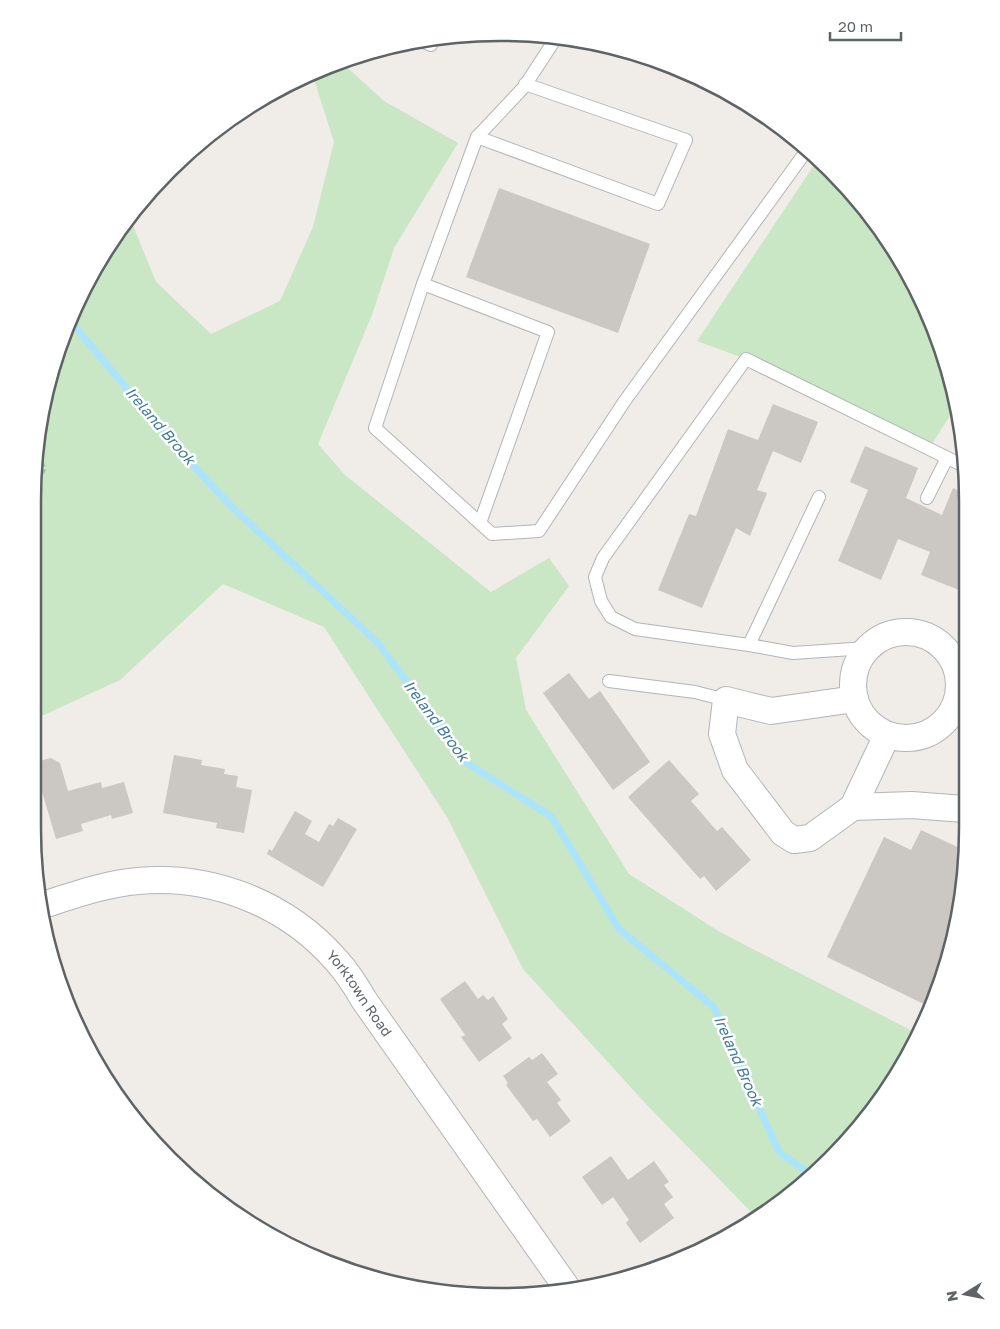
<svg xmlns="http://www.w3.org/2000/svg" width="1000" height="1329" viewBox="0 0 1000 1329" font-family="'Golos Text',sans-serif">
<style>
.green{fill:#c9e6c5}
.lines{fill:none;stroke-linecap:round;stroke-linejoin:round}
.stream{stroke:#abe4fc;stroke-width:7}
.building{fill:#cbc7c3}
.service-casing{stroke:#b2b5b8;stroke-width:14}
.minor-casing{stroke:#b2b5b8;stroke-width:28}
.path{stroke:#9fc9a4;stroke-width:3;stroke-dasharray:5 2.5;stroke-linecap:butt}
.service{stroke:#fff;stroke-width:12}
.minor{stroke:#fff;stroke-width:26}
.labels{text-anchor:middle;stroke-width:5;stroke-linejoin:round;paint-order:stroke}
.street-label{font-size:14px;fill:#5e6366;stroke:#fff}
.water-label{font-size:15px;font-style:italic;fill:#417b9d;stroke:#fff}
.rim{fill:none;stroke:#5e6366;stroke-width:2.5}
</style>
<rect width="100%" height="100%" fill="#f0ece7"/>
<!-- green -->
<g class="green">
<polygon points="341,62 384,101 458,143 394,248 372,315 318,444 345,475 491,592 549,558 569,586 516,658 526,710 629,874 720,932 918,1034 905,1063 851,1137 758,1219 646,1104 523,969 447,817 324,627 223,584 120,680 33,720 33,484 38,482 45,469 37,450 49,379 81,293 129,216 156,282 211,334 280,301 313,227 334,142 312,73 321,68"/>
<polygon points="818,159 830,169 889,240 932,321 955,408 928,450 746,359 697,341"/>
</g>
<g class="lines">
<!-- stream -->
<polyline class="stream" points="70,321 177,448 232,507 378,643 467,763 552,817 619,929 714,1007 779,1152 810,1174"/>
</g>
<!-- building -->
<g class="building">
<polygon points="618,50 679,68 706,82 705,83 617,51"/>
<polygon points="499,188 650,244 618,333 466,277"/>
<polygon points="773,404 818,422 801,463 773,451 757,490 767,493 750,536 736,528 702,608 658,590 689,514 696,516 728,429 758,440"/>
<polygon points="865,446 918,468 906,498 942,515 953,488 964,493 964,592 921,575 930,552 898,539 881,580 838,561 868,490 850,482"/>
<polygon points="569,673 589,699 600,691 650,762 613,790 543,693"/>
<polygon points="174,755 202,760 201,765 225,769 224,774 238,776 236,787 252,790 244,833 216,828 217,823 163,813"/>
<polygon points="51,758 60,763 68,791 101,782 102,788 124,782 133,813 112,819 111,815 81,824 83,831 56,839 36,771 40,762 43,760"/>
<polygon points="669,760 699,794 691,801 717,831 722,827 751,860 716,891 704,876 700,879 628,797"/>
<polygon points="295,811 312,821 305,834 319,842 329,824 333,826 338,818 357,829 323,887 267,854 269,849 272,851"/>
<polygon points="921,830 964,850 964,890 943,980 930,1007 827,957 884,837 911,850"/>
<polygon points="465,981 478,999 483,995 488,1000 493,996 508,1019 502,1024 512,1038 479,1062 461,1037 465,1035 440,999"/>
<polygon points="542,1053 558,1074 547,1082 561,1100 557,1103 571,1121 550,1137 537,1119 533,1121 506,1085 508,1083 503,1076 529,1057 532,1060"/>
<polygon points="611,1156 628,1180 654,1161 669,1182 664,1185 673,1197 664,1204 674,1218 640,1243 626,1223 629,1220 613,1197 602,1205 582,1177"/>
</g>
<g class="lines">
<defs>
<g id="service">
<polyline points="556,38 524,87 477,137 423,284 375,428 492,534 539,531 624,402 807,150"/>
<polyline points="419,40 431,45"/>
<polyline points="477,137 658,204 686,140 525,84"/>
<polyline points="423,284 548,332 480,523"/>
<polyline points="927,498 947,458"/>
<polyline points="749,645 819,497"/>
<polyline points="867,648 793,653 749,645 635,629 611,617 601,601 595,577 603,558 746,359 964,466"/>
<polyline points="609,681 695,692 726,700"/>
</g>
<g id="minor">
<circle cx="906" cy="685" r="53"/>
<polyline points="855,699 771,711 726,700 722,734 735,770 783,833 794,840 810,838 853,807 912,805 964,809"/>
<polyline points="853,807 887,735"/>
<path id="s1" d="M43 905C74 895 105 884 138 881 212 874 287 904 336 960 347 972 356 986 364 1000L567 1288"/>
</g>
</defs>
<!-- service casing -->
<use href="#service" class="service-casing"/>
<!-- minor casing -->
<use href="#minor" class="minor-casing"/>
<!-- path -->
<polyline class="path" points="33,484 38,482 45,469 37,450"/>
<!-- service -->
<use href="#service" class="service"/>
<!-- minor -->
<use href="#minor" class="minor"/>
</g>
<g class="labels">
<!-- street labels -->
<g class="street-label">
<text dy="5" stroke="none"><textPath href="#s1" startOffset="360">Yorktown Road</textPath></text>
</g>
<!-- water labels -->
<g class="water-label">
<text transform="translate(160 426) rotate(49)" y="5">Ireland Brook</text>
<text transform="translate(436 721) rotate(53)" y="5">Ireland Brook</text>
<text transform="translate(738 1061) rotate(66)" y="5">Ireland Brook</text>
</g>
</g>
<!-- crop -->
<path d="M0 0H1000V1329H0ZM500 41H500A459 459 0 0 1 959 500V829A459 459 0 0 1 500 1288H500A459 459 0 0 1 41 829V500A459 459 0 0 1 500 41Z" fill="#fff" fill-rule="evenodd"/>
<path class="rim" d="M500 41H500A459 459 0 0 1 959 500V829A459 459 0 0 1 500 1288H500A459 459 0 0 1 41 829V500A459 459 0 0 1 500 41Z"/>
<!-- north arrow -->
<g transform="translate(965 1294) rotate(260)" stroke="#ffffff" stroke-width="4" paint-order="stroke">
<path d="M0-4L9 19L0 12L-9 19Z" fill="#5e6366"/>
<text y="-8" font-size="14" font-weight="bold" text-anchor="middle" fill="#5e6366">N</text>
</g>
<!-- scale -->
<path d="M830 32v8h71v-8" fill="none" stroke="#5e6366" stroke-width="2.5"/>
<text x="838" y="32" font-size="15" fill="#5e6366" stroke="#ffffff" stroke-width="4" paint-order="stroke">20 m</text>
</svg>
